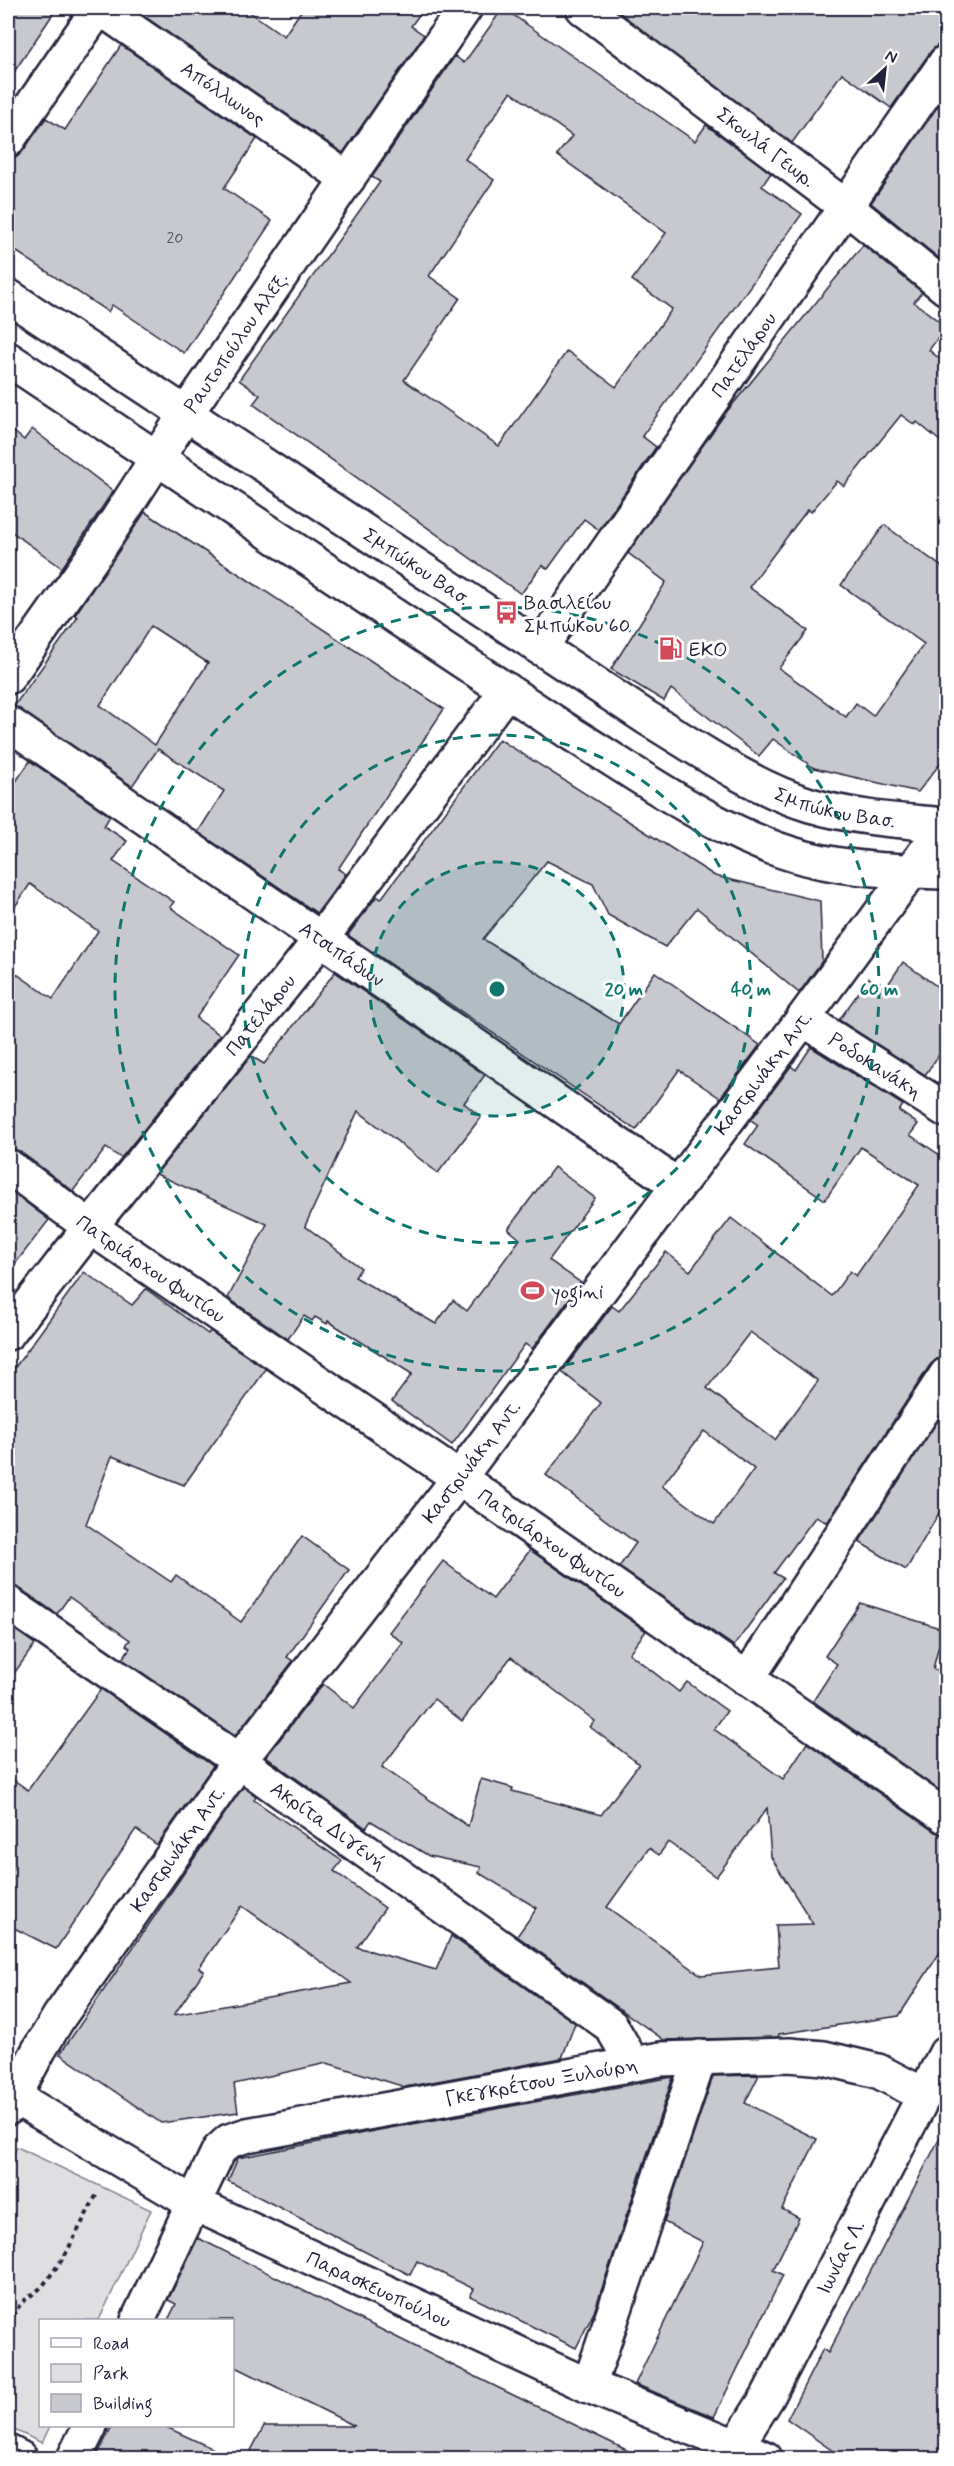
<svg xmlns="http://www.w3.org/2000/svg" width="954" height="2466" viewBox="0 0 954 2466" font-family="Mynerve,sans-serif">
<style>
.green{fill:#dfdfe2;stroke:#80808e;stroke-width:1.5}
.building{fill:#c8c8cf;stroke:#22223b;stroke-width:1.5;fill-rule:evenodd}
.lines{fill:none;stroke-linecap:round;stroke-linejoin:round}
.minor-casing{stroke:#22223b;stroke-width:38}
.major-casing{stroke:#22223b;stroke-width:38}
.path{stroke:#22223b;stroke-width:4;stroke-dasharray:4.5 4.5;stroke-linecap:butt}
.minor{stroke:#fff;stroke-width:33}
.major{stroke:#fff;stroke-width:33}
.ring{fill:none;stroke:#0f766e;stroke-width:3;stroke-dasharray:10 8}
.labels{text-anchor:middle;stroke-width:6;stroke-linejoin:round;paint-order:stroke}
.number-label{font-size:16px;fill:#4c4c60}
.street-label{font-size:20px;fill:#22223b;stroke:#fff}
.poi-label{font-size:20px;fill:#22223b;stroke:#fff;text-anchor:start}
.centre{fill:#0f766e;stroke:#fff;stroke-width:3}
.ring-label{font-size:18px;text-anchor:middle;font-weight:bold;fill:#0f766e;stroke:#fff;stroke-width:6;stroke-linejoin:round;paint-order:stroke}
</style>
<rect width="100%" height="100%" fill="#fff"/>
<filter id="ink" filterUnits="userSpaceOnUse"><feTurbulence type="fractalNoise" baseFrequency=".0167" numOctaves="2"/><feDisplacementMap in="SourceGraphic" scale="12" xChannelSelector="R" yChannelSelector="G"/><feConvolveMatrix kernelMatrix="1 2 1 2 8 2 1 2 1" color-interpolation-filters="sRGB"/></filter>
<g filter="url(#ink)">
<!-- green -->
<polygon class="green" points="17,2147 151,2210 99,2320 40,2320 40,2426 50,2426 42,2443 8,2427 8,2167"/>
<!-- building -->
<g class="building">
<polygon points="8,8 57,8 8,81"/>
<polygon points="146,8 244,8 284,36 303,8 424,8 411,26 424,35 343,153 141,14"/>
<path d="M503 8 695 141 706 125 771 173 762 186 802 214 642 436 656 447 599 530 584 519 548 569 542 565 521 594 253 404 260 395 239 380 380 182 372 177 455 56 464 63ZM511 92 572 136 557 155 666 233 632 280 672 309 616 387 567 351 499 446 404 380 460 298 429 276 494 180 465 159Z"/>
<polygon points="613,8 946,8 946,43 938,45 931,51 891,108 842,73 792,143"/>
<polygon points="121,45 257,139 224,188 272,221 184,353 112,305 108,312 8,246 8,159 17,157 23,151 46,118 65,130"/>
<polygon points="946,94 946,260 945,263 871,203"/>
<polygon points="863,245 922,292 914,302 946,327 929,350 946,364 946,446 917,422 915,425 901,415 844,486 837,481 811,512 808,509 749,587 808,631 779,668 846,717 856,703 873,716 924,644 841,585 884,525 946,570 946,756 918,792 814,768 773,739 759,756 671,689 664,701 611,669 666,582 628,553 724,415"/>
<polygon points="8,427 24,440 32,429 113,491 62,568 8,529"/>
<path d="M145 512 444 709 338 869 346 874 317 913 198 832 224 791 158 749 132 786 14 706 78 617 75 615ZM151 626 208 663 155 745 100 705Z"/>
<polygon points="499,739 715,876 820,901 822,961 799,993 697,908 665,947 608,915 593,884 547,861 483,939 619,1024 655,972 760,1045 720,1098 679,1070 636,1130 348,935 377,896 381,899"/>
<polygon points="30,761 110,816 104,826 127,841 113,861 174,902 170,907 239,955 196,1018 220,1035 121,1158 106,1148 73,1191 19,1151 8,1148 8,968 53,999 98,931 30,884 8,917 8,793"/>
<polygon points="903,962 946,993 946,1045 925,1075 839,1020 869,978 885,989"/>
<polygon points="335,972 485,1075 464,1103 481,1117 438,1173 358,1111 305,1226 361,1268 355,1277 436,1324 453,1300 467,1311 520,1239 508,1229 554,1167 595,1198 549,1260 581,1283 532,1349 525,1344 452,1445 392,1401 412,1374 328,1321 327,1324 315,1317 312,1321 304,1316 288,1339 228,1298 267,1224 156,1174 251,1056 264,1064"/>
<path d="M811 1047 903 1105 899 1111 918 1124 910 1135 940 1155 946 1145V1356L937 1359 930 1365 827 1523 816 1516 774 1573 783 1578 734 1646 619 1567 636 1543 546 1475 601 1403 562 1372 612 1306 619 1311 666 1252 690 1271 731 1218 832 1296 850 1271 856 1276 919 1185 861 1147 825 1200 745 1144 758 1125 751 1120 791 1066 796 1070ZM750 1332 818 1381 775 1440 707 1388ZM704 1431 754 1469 714 1524 662 1486Z"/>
<polygon points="8,1189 49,1220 8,1273"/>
<polygon points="84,1272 132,1305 146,1289 208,1334 210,1331 266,1369 184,1485 112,1456 86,1524 171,1582 176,1575 241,1622 302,1536 349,1570 287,1657 293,1661 235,1736 122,1659 130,1648 126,1645 130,1640 69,1597 57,1614 19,1588 8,1585 8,1377"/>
<polygon points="946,1408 946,1501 906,1570 859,1542"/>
<path d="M530 1550 646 1631 629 1653 679 1692 687 1682 727 1711 714 1729 783 1779 807 1743 935 1832 946 1835V1943L899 2016 779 2034 778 2037 664 2040 517 1936 537 1908 479 1873 481 1867 429 1856 371 1821 366 1828 266 1757 323 1684 354 1708 403 1643 389 1632 443 1561 493 1599ZM511 1657 595 1721 590 1727 639 1764 601 1815 512 1791 513 1788 481 1779 468 1826 382 1767 434 1699 462 1721ZM767 1808 771 1857 813 1924 776 1925 779 1967 701 1975 607 1907 649 1848 659 1855 668 1842 716 1877Z"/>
<polygon points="860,1603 943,1629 933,1669 946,1672 946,1795 813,1701 837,1664 825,1656"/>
<polygon points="8,1625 35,1644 8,1682"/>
<polygon points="101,1689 213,1766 157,1845 136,1829 56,1949 8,1925 8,1776 28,1790"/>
<path d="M243 1787 256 1796 254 1800 342 1861 334 1871 385 1908 357 1947 436 1970 451 1936 575 2023 562 2058 405 2087 327 2063 234 2084 238 2112 161 2123 60 2054ZM242 1906 333 1970 351 1983 174 2015 204 1971 199 1968Z"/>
<polygon points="759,2075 745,2103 817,2139 782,2209 799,2218 773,2270 783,2275 714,2417 635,2384 703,2242 664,2222 713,2076"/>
<polygon points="673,2077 594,2312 576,2348 470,2296 474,2289 417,2261 410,2275 228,2181 238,2158 379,2130"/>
<polygon points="946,2126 946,2458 843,2458 787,2419 823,2349 828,2353"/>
<polygon points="198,2238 470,2374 643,2458 247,2458 264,2426 355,2426 232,2365 232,2320 168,2320 176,2304 168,2300"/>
<polygon points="112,2426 164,2426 233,2458 96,2458"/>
</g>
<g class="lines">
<defs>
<g id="minor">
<path id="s1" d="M100 8 348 179"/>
<path id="s2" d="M583 8 846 207 946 288"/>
<polyline points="8,140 99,8"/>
<path id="s3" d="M540 648 946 62"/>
<path id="s4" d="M8 677 97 551 185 415 465 8"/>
<path id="s5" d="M8 723 677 1185"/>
<path id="s6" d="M803 1019 946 1110"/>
<path id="s7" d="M8 1166 90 1227 459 1478 946 1817"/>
<path id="s8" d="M8 1333 90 1227 321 939 507 690"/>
<path id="s9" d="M8 1603 239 1761 611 2026 633 2064"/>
<polyline points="747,1679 946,1375"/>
<path id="s10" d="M8 2093 193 2203 589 2386 765 2458"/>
<path id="s11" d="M8 2108 39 2050 59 2017 239 1761 459 1478 803 1019 946 824"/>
<path id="s12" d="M138 2320 219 2150 229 2141 247 2135 661 2059 789 2055 824 2058 878 2071 924 2095"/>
<polyline points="589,2386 700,2057"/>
<polyline points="8,2452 20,2458"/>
<polyline points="74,2458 90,2426"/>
<path id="s13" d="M729 2458 768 2396 946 2053"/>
</g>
<g id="major">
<path id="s14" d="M8 296 647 718C699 749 751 787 810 805 854 818 901 821 946 825"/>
<path d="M8 359 572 734C642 777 725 838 806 858 851 870 900 871 946 872"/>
</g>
</defs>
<!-- minor casing -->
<use href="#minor" class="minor-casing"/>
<!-- major casing -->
<use href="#major" class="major-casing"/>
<!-- path -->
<polyline class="path" points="8,2324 21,2303 42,2287 64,2257 98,2192"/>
<!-- minor -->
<use href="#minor" class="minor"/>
<!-- major -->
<use href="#major" class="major"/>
</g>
</g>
<!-- distance rings -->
<circle cx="497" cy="989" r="127" fill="#0f766e" fill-opacity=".12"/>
<g class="ring">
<circle cx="497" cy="989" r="127"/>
<circle cx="497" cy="989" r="254"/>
<circle cx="497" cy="989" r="382"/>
</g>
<!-- icons -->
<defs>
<symbol id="bus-bare" viewBox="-9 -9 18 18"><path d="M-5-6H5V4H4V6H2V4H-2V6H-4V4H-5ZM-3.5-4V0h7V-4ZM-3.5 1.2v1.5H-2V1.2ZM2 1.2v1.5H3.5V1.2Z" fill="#d1495b" stroke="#fff" stroke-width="2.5" paint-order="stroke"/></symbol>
<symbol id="fuel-bare" viewBox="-9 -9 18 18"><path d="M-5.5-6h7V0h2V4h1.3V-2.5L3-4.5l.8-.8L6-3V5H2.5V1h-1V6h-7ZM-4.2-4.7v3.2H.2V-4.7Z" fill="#d1495b" stroke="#fff" stroke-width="2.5" paint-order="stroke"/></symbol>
<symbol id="stadium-bare" viewBox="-9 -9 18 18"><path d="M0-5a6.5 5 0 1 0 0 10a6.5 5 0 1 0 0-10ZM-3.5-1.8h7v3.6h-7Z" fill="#d1495b" stroke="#fff" stroke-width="2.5" paint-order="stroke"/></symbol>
</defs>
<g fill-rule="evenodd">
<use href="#bus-bare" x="490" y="596" width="33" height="33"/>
<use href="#fuel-bare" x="654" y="632" width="33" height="33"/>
<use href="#stadium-bare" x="516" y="1274" width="33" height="33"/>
</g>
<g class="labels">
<!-- number labels -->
<g class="number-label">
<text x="175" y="243">20</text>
</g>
<!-- street labels -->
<g class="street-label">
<text dy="7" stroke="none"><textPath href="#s1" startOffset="150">Απόλλωνος</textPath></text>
<text dy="7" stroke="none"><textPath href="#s2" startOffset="230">Σκουλά Γεωρ.</textPath></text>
<text dy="7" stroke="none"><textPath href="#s4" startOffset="405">Ραυτοπούλου Αλεξ.</textPath></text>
<text dy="7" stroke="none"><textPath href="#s3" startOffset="357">Πατελάρου</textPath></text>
<text dy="7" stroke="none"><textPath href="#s14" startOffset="490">Σμπώκου Βασ.</textPath></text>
<text dy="7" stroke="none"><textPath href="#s14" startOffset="976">Σμπώκου Βασ.</textPath></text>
<text dy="7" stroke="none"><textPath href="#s5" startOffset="406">Ατσιπάδων</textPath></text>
<text dy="7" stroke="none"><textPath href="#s8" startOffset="406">Πατελάρου</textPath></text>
<text dy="7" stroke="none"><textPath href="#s6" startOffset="86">Ροδοκανάκη</textPath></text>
<text dy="7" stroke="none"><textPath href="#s11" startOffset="1282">Καστρινάκη Αντ.</textPath></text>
<text dy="7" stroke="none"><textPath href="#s7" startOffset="176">Πατριάρχου Φωτίου</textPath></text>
<text dy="7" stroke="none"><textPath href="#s11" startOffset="796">Καστρινάκη Αντ.</textPath></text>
<text dy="7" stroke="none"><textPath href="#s7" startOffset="662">Πατριάρχου Φωτίου</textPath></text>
<text dy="7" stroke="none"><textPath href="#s9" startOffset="390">Ακρίτα Διγενή</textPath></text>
<text dy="7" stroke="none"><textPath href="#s11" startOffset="310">Καστρινάκη Αντ.</textPath></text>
<text dy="7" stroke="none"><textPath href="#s12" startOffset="520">Γκεγκρέτσου Ξυλούρη</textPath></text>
<text dy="7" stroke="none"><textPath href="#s13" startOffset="230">Ιωνίας Λ.</textPath></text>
<text dy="7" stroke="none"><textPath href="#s10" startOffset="420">Παρασκευοπούλου</textPath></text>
</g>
<!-- poi labels -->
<g class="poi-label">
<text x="524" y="609">Βασιλείου<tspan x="524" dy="23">Σμπώκου 60</tspan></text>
<text x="689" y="656">ΕΚΟ</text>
<text x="551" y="1298">yogini</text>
</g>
</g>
<circle cx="497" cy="989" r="9" class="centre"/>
<g class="ring-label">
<text x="624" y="995">20 m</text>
<text x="751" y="995">40 m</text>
<text x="879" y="995">60 m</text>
</g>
<!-- margin -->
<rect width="954" height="2466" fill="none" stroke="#fff" stroke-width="30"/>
<rect x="15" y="15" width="924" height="2436" fill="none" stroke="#22223b" stroke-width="2" filter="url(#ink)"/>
<!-- legend -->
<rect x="39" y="2319" width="195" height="108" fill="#ffffff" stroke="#a7a7b1" stroke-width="1.5"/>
<rect x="51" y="2338" width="30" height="9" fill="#ffffff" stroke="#a7a7b1" stroke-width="1.5"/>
<text x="93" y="2349" font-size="18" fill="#22223b">Road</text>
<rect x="51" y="2364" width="30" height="18" fill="#dfdfe2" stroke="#a7a7b1" stroke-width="1.5"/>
<text x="93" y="2379" font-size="18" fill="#22223b">Park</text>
<rect x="51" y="2394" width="30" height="18" fill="#c8c8cf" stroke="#a7a7b1" stroke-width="1.5"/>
<text x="93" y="2409" font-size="18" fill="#22223b">Building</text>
<!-- north arrow -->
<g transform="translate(885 69) rotate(27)" stroke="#ffffff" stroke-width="4.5" paint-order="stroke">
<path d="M0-4.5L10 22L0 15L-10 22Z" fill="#22223b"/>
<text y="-9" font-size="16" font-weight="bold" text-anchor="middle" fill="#22223b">N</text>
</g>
</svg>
